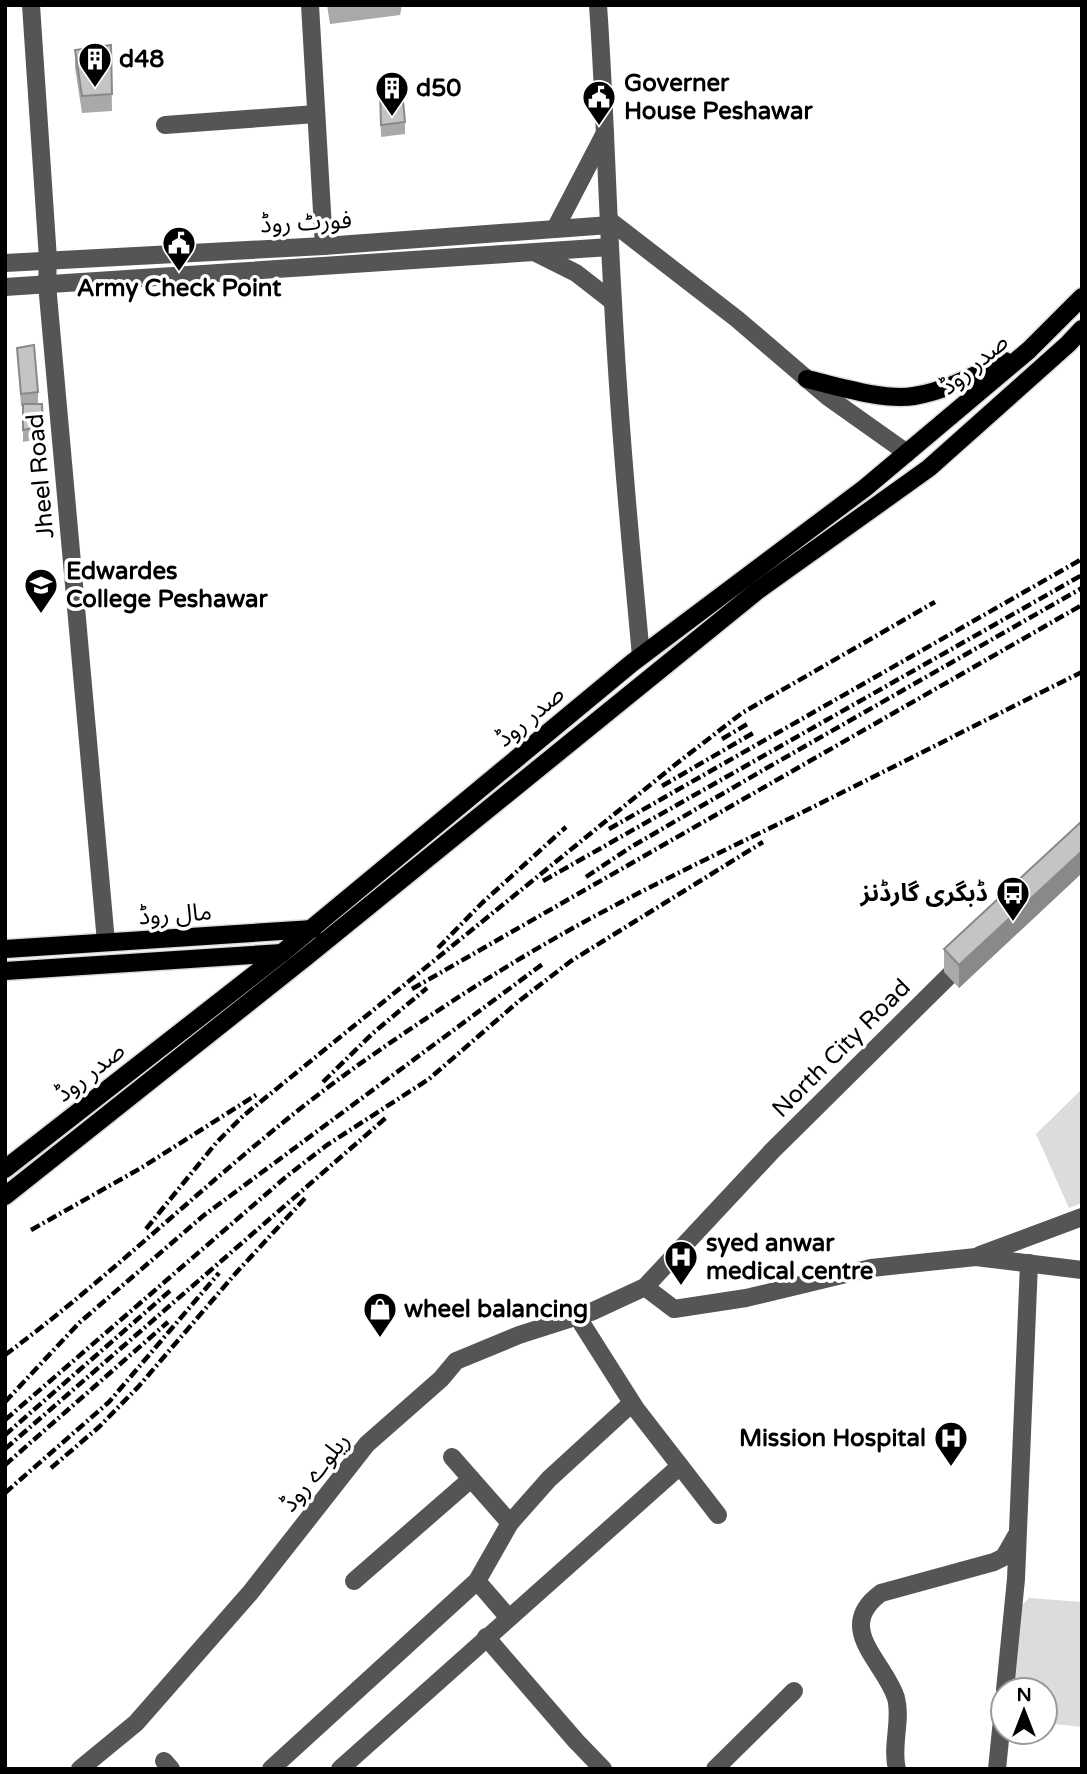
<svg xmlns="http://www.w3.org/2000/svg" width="1087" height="1774" viewBox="0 0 1087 1774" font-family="'Varela Round','Noto Sans Arabic',sans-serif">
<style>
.green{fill:#dcdcdc}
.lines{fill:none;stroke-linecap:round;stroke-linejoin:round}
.major-casing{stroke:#dbdbdb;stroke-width:21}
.minor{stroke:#555;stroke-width:18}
.major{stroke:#000;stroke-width:18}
.rail{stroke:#000;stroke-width:4.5;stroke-dasharray:10 3.5 2 3.5;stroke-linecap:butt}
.wall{fill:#a9a9a9}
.shaded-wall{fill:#898989}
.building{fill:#c4c4c4;stroke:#898989;stroke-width:2}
.labels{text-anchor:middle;stroke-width:7;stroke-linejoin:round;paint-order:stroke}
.poi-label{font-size:24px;font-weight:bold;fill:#000;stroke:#fff;text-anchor:start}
.street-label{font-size:24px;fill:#000;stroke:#fff}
</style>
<rect width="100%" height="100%" fill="#fff"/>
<!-- green -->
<g class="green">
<polygon points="1082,1089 1082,1203 1069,1208 1036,1134"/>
<polygon points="1029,1598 1082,1602 1082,1727 1045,1723 1045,1690 1010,1690 1018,1609"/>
</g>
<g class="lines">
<defs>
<g id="major">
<path d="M807 379C836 386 884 401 914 396 945 391 976 375 1005 361"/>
<polyline points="5,949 313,929"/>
<polyline points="5,971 282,953"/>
<polyline points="5,1169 282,953 632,663 865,488 1029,350 1082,297"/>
<polyline points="5,1196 306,957 757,591 929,468 1068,344 1082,329"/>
</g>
</defs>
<!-- major casing -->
<use href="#major" class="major-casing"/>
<!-- minor -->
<g class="minor">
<polyline points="31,5 48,259 47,284 106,942"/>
<polyline points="310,5 324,246"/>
<path d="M598 5C605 104 607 203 613 302 619 420 630 538 641 656"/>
<polyline points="165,125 316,114"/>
<polyline points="609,220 737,319 828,397 907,453"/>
<polyline points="555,229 605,133"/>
<polyline points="536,253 576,273 612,301"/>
<polyline points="5,263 324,246 610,225"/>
<polyline points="5,287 610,247"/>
<polyline points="980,1255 1082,1217"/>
<polyline points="645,1287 674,1309 746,1298 871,1268 976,1257 1082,1270"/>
<polyline points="577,1316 636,1409 718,1515"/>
<polyline points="452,1457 510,1523"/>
<polyline points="354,1581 471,1479"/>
<polyline points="477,1581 508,1617"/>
<polyline points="486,1637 576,1741 603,1769"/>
<polyline points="1005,1690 1016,1579 1029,1263"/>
<polyline points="164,1761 171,1769"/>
<polyline points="80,1769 136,1723 250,1593 367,1444 441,1379 456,1361 519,1335 591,1312 645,1287 772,1151 963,962"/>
<polyline points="271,1769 477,1581 510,1523 549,1479 632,1403"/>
<polyline points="340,1769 680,1466"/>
<polyline points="715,1769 794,1691"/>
<path d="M897 1769C891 1746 902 1720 896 1698 885 1662 833 1628 881 1593L994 1562 1004 1557 1016 1536"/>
<polyline points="997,1769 1003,1710"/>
</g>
<!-- major -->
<use href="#major" class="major"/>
<!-- rail -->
<g class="rail">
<polyline points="722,739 749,723"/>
<polyline points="662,786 755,732"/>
<polyline points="609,829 1082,559"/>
<polyline points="586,877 631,847 765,769 1082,588"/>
<polyline points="543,881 1082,575"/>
<polyline points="438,948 482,903 566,827"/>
<polyline points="412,989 1082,605"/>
<polyline points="323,1082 373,1033 427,988"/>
<polyline points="146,1229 216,1143 243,1116 676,764 742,713 935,602"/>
<polyline points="31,1230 141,1168 256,1095"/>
<path d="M5 1355C133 1260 243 1144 374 1054 450 1001 528 951 610 908 676 873 744 841 811 808 902 763 991 717 1082 672"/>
<polyline points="5,1402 79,1323 203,1216 544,963"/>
<polyline points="5,1420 287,1176 327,1145 429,1079 519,1001 571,961 763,842"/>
<polyline points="5,1435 171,1290"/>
<polyline points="5,1449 388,1116"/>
<polyline points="5,1465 168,1322"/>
<polyline points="51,1468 99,1427 139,1386 235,1274 307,1196"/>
<polyline points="5,1493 109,1402 219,1273"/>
</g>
</g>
<!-- wall -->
<g class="wall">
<polygon points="327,5 402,5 400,15 330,24"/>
<polygon points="111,45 112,111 82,113 75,67 75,50"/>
<polygon points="380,102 405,122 405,134 381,137"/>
<polygon points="17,348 38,392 38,404 43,426 43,438 23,442 23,406 21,406"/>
<polygon points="1082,821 1082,873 959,988 944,972 944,949"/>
</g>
<!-- shaded-wall -->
<polygon class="shaded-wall" points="1082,851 1082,873 959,988 959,965"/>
<!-- building -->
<g class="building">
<polygon points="111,45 112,94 82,96 75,50"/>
<polygon points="380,90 402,90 405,122 381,125"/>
<polygon points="34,345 38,392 21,394 17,348"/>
<polygon points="23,404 42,404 43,426 23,430"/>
<polygon points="1082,821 1082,851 959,965 944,949"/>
</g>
<!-- icons -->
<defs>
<symbol id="building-pin" viewBox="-11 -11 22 30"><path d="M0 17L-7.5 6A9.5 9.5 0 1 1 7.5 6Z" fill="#000" stroke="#fff"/><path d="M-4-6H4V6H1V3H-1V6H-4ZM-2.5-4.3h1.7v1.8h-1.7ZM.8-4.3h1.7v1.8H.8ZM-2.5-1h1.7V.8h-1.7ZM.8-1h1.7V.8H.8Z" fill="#fff"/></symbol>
<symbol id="civic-pin" viewBox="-11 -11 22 30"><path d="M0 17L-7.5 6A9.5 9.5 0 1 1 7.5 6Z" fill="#000" stroke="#fff"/><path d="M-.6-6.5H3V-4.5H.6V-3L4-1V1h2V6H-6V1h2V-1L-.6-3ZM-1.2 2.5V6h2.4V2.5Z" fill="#fff"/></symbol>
<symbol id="university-pin" viewBox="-11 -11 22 30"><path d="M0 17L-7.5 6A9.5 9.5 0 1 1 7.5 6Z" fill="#000" stroke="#fff"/><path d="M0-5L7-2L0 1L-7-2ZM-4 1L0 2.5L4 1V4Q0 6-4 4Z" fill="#fff"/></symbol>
<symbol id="bus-pin" viewBox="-11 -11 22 30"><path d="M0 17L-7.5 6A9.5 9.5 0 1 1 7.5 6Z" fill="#000" stroke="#fff"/><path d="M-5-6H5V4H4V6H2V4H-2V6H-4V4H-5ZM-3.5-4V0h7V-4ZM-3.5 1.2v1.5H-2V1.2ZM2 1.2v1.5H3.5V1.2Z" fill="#fff"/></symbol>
<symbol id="hospital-pin" viewBox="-11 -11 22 30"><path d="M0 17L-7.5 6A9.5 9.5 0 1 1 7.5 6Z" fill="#000" stroke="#fff"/><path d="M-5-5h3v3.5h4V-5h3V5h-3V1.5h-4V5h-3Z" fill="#fff"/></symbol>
<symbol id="shop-pin" viewBox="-11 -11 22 30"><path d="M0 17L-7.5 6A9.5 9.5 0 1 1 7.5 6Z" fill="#000" stroke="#fff"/><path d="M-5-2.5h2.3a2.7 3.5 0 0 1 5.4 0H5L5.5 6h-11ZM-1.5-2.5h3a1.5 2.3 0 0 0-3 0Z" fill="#fff"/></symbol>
</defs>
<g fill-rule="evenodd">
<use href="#building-pin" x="76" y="40" width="38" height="52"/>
<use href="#building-pin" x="373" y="69" width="38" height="52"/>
<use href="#civic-pin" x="580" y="78" width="38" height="52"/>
<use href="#civic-pin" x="160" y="224" width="38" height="52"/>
<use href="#university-pin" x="22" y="566" width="38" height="52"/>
<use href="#bus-pin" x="994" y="874" width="38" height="52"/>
<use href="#hospital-pin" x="662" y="1238" width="38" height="52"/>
<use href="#shop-pin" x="361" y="1290" width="38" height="52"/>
<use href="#hospital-pin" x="932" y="1419" width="38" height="52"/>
</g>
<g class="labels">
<!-- poi labels -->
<g class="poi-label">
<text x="119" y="67">d48</text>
<text x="624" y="91">Governer<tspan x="624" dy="28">House Peshawar</tspan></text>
<text x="416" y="96">d50</text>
<text x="179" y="296" text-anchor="middle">Army Check Point</text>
<text x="66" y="579">Edwardes<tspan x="66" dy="28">College Peshawar</tspan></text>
<text x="988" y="901" text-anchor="end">ڈبگری گارڈنز</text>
<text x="706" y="1251">syed anwar<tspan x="706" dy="28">medical centre</tspan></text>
<text x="404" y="1317">wheel balancing</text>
<text x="926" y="1446" text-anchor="end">Mission Hospital</text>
</g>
<!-- street labels -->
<g class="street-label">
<text transform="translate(306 222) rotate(-3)" y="8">فورٹ روڈ</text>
<text transform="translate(974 364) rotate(-40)" y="8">صدر روڈ</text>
<text transform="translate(40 476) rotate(-95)" y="8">Jheel Road</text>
<text transform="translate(530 716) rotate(-40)" y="8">صدر روڈ</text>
<text transform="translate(175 914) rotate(-4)" y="8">مال روڈ</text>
<text transform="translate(841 1048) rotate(-45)" y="8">North City Road</text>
<text transform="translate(90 1072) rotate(-38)" y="8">صدر روڈ</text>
<text transform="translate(315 1472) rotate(-51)" y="8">ریلوے روڈ</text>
</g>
</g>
<!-- border -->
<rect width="1087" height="1774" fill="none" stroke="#000000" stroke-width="14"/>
<!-- north arrow -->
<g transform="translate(1024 1711)"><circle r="33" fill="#ffffff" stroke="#999999" stroke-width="2"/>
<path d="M0-5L12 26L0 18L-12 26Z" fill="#000000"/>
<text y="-10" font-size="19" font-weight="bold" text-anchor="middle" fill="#000000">N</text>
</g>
</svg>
